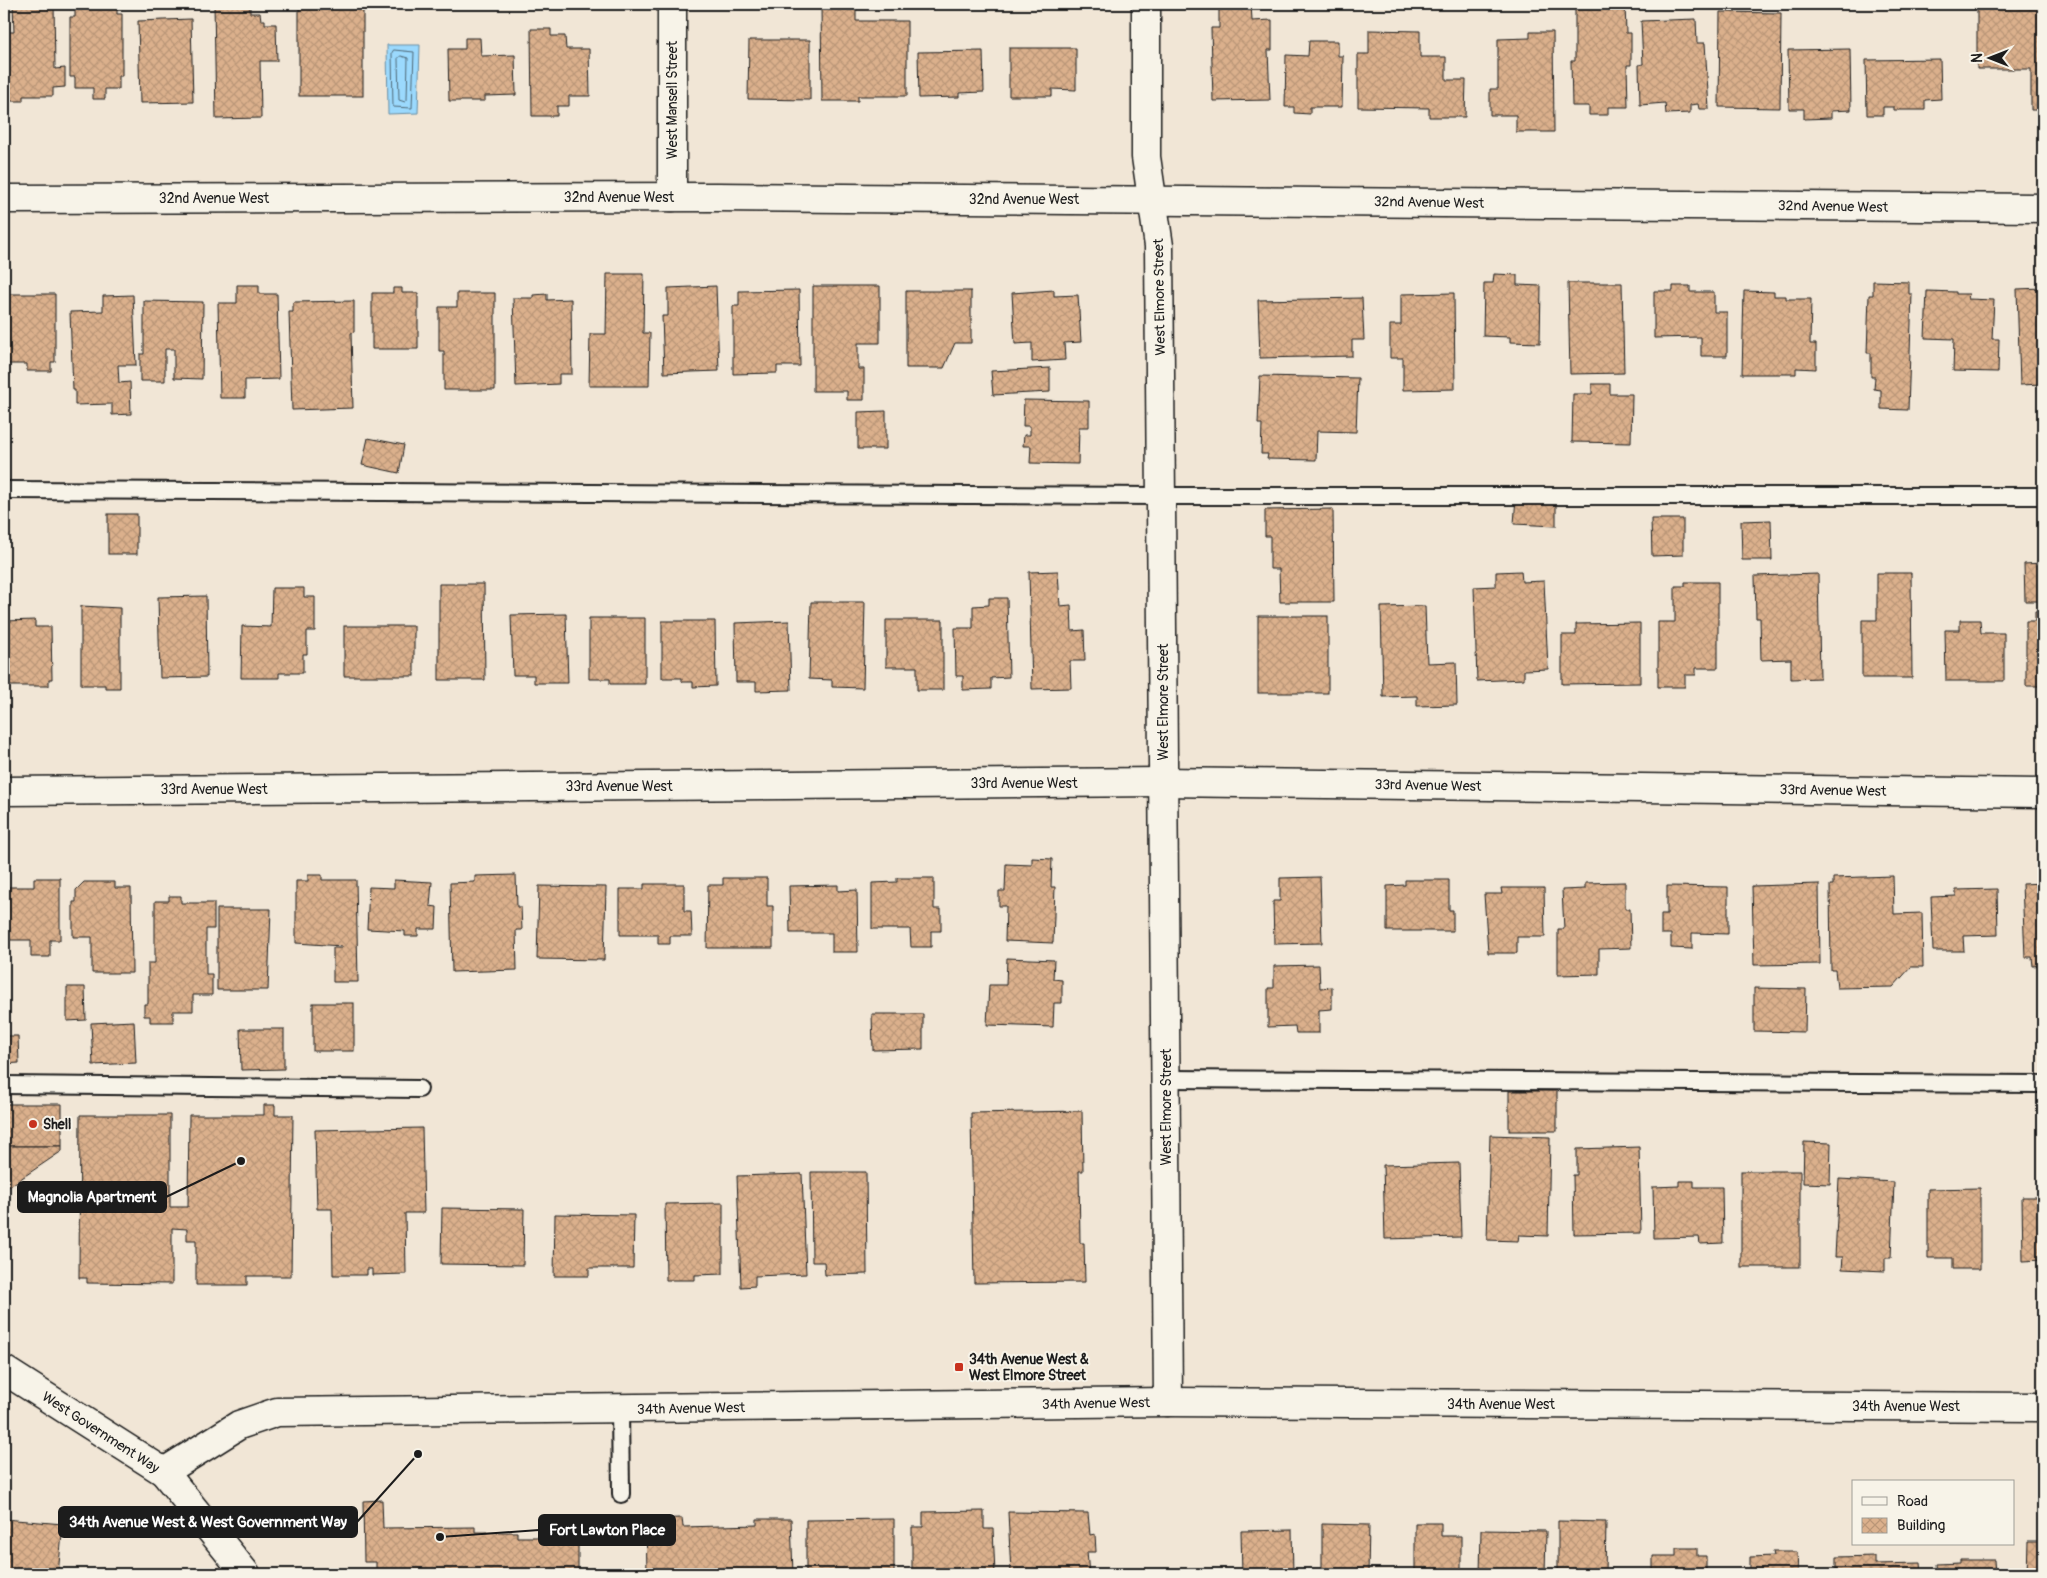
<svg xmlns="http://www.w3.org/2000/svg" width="2047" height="1578" viewBox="0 0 2047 1578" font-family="Pangolin,sans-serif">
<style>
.water{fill:#9bd9fd;stroke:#688da3}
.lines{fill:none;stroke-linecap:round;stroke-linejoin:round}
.shore{stroke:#4f6876;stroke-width:1}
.building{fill:url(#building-cross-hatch);stroke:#1c1c1c}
.service-casing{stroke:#1c1c1c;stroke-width:20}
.minor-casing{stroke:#1c1c1c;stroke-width:31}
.tertiary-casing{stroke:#1c1c1c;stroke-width:31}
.secondary-casing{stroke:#1c1c1c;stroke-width:31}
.service{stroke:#f7f3e8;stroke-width:16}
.minor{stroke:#f7f3e8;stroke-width:28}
.tertiary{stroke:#f7f3e8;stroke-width:28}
.secondary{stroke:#f7f3e8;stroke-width:28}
.poi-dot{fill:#c8321e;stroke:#f7f3e8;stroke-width:2}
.labels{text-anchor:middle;stroke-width:4;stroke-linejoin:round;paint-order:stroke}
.street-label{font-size:14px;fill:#1c1c1c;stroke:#f7f3e8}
.poi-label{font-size:14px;font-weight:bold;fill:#1c1c1c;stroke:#f7f3e8;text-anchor:start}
.leader{fill:none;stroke:#1c1c1c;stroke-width:2}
.callout-dot{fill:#1c1c1c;stroke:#f7f3e8;stroke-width:2}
.callout{fill:#1c1c1c;stroke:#1c1c1c;stroke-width:2}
.callout-label{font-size:15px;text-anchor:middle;font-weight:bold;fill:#fff}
</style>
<defs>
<pattern id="building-cross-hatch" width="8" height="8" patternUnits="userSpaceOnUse" patternTransform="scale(1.25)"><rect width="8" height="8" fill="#dbb08c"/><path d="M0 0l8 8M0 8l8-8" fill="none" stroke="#bb9778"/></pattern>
</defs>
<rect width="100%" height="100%" fill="#f1e6d6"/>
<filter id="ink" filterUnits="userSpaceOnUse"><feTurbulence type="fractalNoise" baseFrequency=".02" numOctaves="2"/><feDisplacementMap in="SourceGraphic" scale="10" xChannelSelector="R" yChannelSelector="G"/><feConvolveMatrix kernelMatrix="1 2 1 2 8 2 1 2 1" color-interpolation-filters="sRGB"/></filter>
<g filter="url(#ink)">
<!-- water -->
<polygon class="water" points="387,45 420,45 418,113 388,114"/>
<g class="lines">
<!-- shore -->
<g class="shore">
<polygon points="394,50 414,52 412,108 393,107 392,53"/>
<polygon points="401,56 408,58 407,100 405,102 399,100 398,59"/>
</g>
</g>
<!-- building -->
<g class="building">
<polygon points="13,4 54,4 55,69 65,68 65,87 53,88 53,96 23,96 23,101 4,101 4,32 14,32"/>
<polygon points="75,4 117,4 117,14 122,14 122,76 119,76 119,89 105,89 105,99 93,99 93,88 75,88 75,77 70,77 70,17 75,17"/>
<polygon points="214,4 250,4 250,13 260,13 261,20 265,20 265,24 276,24 277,61 260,61 261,118 216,119"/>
<rect x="299" y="4" width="64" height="92"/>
<polygon points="821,4 856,4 856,21 907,21 907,96 858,96 858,101 822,101"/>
<polygon points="1219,4 1251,4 1252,21 1272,20 1272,50 1268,50 1270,100 1213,101 1211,28 1219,28"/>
<polygon points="1575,4 1625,4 1626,33 1631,33 1631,65 1627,65 1628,107 1608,107 1608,115 1589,115 1589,106 1572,106 1571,61 1575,61"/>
<polygon points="1977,4 2020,4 2020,8 2043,8 2043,110 2031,110 2031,69 1977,69"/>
<polygon points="1720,12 1781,13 1780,108 1719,107"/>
<polygon points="191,19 193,102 140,103 138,21"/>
<polygon points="1696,19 1697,43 1705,43 1709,109 1699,109 1698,104 1690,105 1690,113 1666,114 1665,103 1640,105 1639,65 1643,64 1641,21"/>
<polygon points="531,29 551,29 551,36 565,36 566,49 589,49 590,96 569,96 569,106 557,106 557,116 532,116"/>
<polygon points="1369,30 1420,31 1420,57 1446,57 1446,80 1466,80 1465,117 1429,117 1429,108 1358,107 1358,54 1369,54"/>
<polygon points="1530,32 1553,32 1554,132 1516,132 1516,115 1490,115 1490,89 1498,89 1498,39 1530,38"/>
<polygon points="465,38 480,38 481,56 515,55 516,95 485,96 485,101 449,101 448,49 465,49"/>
<polygon points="749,40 810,40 810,100 748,99"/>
<polygon points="1309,41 1338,41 1338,56 1343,56 1342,107 1310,107 1310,114 1294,113 1294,107 1285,107 1286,55 1308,56"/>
<polygon points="1009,48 1076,48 1076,90 1052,89 1052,96 1009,96"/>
<polygon points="1850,49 1851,110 1831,111 1831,118 1804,119 1804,109 1789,109 1788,50"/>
<polygon points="983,51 984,92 959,93 959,97 919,98 918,52"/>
<polygon points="1940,59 1941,99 1925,100 1925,110 1894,110 1894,107 1883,107 1883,115 1867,115 1866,60"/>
<polygon points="607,274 644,274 643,333 650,333 649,386 589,386 590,334 606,334"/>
<polygon points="1494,274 1517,275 1517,285 1541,286 1540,343 1510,342 1510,337 1483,336 1484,283 1493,283"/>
<polygon points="1873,281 1909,282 1909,294 1912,294 1908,410 1881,409 1881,390 1874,389 1875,377 1871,377 1871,353 1867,353 1869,295 1873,295"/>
<polygon points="1568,283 1622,283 1624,373 1570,374"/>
<polygon points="237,285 259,285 259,294 277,294 279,379 245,380 245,398 220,398 218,303 237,303"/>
<polygon points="716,286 719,371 664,373 662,316 668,316 668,288"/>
<polygon points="813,286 880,286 880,343 858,343 858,369 864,369 864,400 847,400 847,391 813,391"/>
<polygon points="1673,286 1690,286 1690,292 1714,292 1714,312 1727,312 1727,356 1701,356 1701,337 1654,338 1654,291 1673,291"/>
<polygon points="393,288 402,288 402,293 418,293 418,349 372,349 372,293 393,293"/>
<polygon points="2043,288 2043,384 2020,385 2017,289"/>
<polygon points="799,290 800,366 777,366 777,373 733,374 733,306 739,306 739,291"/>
<polygon points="1054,290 1054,296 1078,295 1081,342 1064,343 1065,360 1032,362 1032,343 1015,344 1012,293"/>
<polygon points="906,291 971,291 971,343 955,343 944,368 906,368"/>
<polygon points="1744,291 1774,292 1774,296 1786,296 1786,299 1811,299 1810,344 1816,344 1816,369 1796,368 1796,374 1742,374"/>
<polygon points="1927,291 1956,292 1956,294 1969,294 1968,299 1994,300 1992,339 1999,339 1998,372 1953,371 1954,339 1925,338"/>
<polygon points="457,293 495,293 495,390 444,390 444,351 439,351 439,307 457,307"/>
<polygon points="1454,293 1455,389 1403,390 1403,358 1390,358 1390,325 1401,325 1401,294"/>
<polygon points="4,294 55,294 55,362 51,362 51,371 27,371 27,364 4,364"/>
<polygon points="547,294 547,300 571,299 572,374 559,374 559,384 516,386 513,298 533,298 533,295"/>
<polygon points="133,295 136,365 118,365 119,383 130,382 131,414 112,415 112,404 75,405 75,390 73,390 70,312 103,311 103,296"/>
<polygon points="1362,298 1364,340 1352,340 1352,356 1260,358 1258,300"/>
<polygon points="144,301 203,302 202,379 174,378 174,349 165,349 165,381 140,381 140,354 144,354"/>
<polygon points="354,301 354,332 351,333 353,408 292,410 289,312 293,312 293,302"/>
<polygon points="1050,368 1050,392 993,395 991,371"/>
<polygon points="1260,376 1358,378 1356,432 1317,431 1316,460 1267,459 1268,454 1261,454 1262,424 1258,424"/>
<polygon points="1592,384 1610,384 1610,394 1632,394 1631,443 1572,442 1573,394 1592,394"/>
<polygon points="1024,400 1089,401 1089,427 1079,427 1078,464 1030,463 1031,446 1023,446 1024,435 1030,435 1030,426 1023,426"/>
<polygon points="886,411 886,449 858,449 858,412"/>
<polygon points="368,438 404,445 399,473 362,465"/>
<polygon points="1516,497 1556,498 1556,526 1514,524"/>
<polygon points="1333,509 1334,602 1280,602 1279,569 1270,569 1270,536 1265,536 1265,510"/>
<rect x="108" y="514" width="29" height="40"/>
<polygon points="1651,519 1683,519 1683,555 1652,556"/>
<polygon points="1771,520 1772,560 1742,560 1741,521"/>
<polygon points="2043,563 2043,601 2025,601 2024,564"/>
<polygon points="1058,571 1060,606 1071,605 1072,631 1084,630 1085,661 1070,661 1071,688 1032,689 1029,572"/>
<polygon points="1521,571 1522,582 1544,581 1548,669 1524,670 1524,679 1477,681 1474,587 1496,586 1496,572"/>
<polygon points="1877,573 1911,573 1912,678 1862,678 1862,620 1877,620"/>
<polygon points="1818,574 1820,678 1791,679 1791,659 1761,660 1760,618 1756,618 1755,576"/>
<polygon points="1685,582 1718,582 1718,668 1696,668 1696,675 1685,675 1685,687 1658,687 1658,622 1675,622 1675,586 1685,586"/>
<polygon points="439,584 484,584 485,680 439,680"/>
<polygon points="272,588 304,588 304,597 315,597 315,631 307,631 307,654 303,654 303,673 279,673 279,678 241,678 242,626 271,627"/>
<polygon points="206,596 207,677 160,678 158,597"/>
<polygon points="989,598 1007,598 1009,677 991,678 991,689 963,690 963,676 956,676 955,628 973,628 973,606 989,605"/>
<polygon points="811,602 865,602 863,688 832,687 832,680 809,679"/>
<polygon points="81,606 120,608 120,688 105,688 105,685 81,685"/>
<polygon points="1425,606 1427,663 1456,662 1457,705 1417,706 1417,696 1383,697 1381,607"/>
<polygon points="2035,611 2043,611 2043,686 2026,686 2026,621 2035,621"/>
<polygon points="566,614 568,683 534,683 534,675 513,675 511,615"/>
<rect x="1258" y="616" width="70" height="77"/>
<polygon points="589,618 645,618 645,684 610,684 610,679 589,679"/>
<polygon points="35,620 35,627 51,627 52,679 49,679 49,686 7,686 5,621"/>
<polygon points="886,620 943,620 943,690 917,690 917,667 886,667"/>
<polygon points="1960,620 1980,620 1981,633 2004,633 2004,681 1946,681 1945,630 1960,630"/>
<polygon points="662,621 715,621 716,686 693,687 693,682 682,682 682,678 662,678"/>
<polygon points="789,621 791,690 756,691 756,682 736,682 735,623"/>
<polygon points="1640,623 1640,683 1562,684 1562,635 1576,635 1576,624"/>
<rect x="344" y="626" width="70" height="50"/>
<polygon points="1032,858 1052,859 1051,887 1055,887 1053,943 1005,941 1006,906 999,906 999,891 1005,891 1006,864 1032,865"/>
<polygon points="308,875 322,875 322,880 356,880 358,982 333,982 333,948 342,948 342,946 296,943 296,881 308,881"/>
<polygon points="516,875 517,907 521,907 522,930 516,930 517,970 452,972 450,883 475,882 475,876"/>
<polygon points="1893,876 1894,914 1922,913 1923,967 1911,967 1893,987 1837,988 1835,970 1831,970 1830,885 1833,885 1833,878"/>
<polygon points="1320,877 1322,943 1274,944 1273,901 1280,901 1280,878"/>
<polygon points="34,878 60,878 60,940 50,940 50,957 31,957 31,940 4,940 4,887 34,887"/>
<polygon points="723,878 767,878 767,906 773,906 773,948 707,948 708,885 723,885"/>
<polygon points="897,878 934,878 934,909 941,909 941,931 931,931 931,947 911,947 910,929 872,929 872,883 897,882"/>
<polygon points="394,880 432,882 430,906 437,907 436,929 418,929 418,936 405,936 405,931 367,929 369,887 394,888"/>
<polygon points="1405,880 1449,880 1449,910 1453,910 1453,931 1387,931 1387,886 1405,885"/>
<polygon points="84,882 115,882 115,888 131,888 132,973 92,973 92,937 73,937 73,902 76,902 76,890"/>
<polygon points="1625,882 1625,909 1630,909 1631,948 1599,949 1599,974 1558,975 1558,929 1564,929 1562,890 1585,889 1585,883"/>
<polygon points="2043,883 2043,965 2033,966 2032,957 2025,957 2022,884"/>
<polygon points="644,884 684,884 684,911 691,911 692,936 670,936 670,944 658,944 658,935 620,935 620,889 644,889"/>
<polygon points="1819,884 1820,964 1754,965 1752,886"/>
<polygon points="838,885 838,891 857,890 858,952 832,952 832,933 790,933 789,886"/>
<polygon points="539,886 606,887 604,960 537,959"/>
<polygon points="1667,886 1728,887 1728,934 1692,933 1692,949 1671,948 1671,934 1661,934 1661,914 1667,914"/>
<polygon points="1501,888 1544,888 1545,937 1517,937 1517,953 1488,953 1484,894 1502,894"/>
<polygon points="1997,889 1998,935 1963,936 1964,951 1933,951 1931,897 1956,896 1956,890"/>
<polygon points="169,896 181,896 181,903 214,903 214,929 206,929 206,974 212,974 212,995 193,995 193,1011 173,1011 173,1022 150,1022 150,1016 144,1016 144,1004 148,1004 148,963 155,963 155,901 169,901"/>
<polygon points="217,909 271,909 268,990 217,990"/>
<polygon points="1007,958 1054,960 1053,979 1062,980 1062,1003 1054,1003 1053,1027 987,1025 989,985 1006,985"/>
<polygon points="1319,965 1320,988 1332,987 1332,1009 1319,1010 1319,1033 1296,1033 1295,1026 1268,1027 1268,988 1274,988 1274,966"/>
<polygon points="67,987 85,987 86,1020 67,1021"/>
<polygon points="1754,988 1806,989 1805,1032 1754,1031"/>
<rect x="313" y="1003" width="41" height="48"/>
<polygon points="872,1014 923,1014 923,1049 873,1050"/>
<polygon points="134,1021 136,1063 93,1065 91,1023"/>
<polygon points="240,1029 284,1029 284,1069 241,1070"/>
<polygon points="4,1036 18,1036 19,1063 4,1064"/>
<rect x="1509" y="1091" width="48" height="40"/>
<polygon points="4,1104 62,1104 62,1146 7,1146 4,1144"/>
<polygon points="264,1105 275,1105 275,1115 293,1115 291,1276 247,1276 247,1285 196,1285 196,1240 187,1240 187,1229 172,1228 172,1284 87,1283 87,1278 79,1278 80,1115 170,1115 170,1207 188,1207 189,1115 264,1115"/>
<polygon points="1082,1111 1083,1171 1079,1171 1080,1243 1084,1243 1085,1282 974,1283 971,1113"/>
<polygon points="422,1128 424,1213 405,1213 406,1274 372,1275 372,1269 367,1269 367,1275 333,1275 332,1209 317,1209 315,1130"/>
<polygon points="1490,1135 1550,1137 1548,1236 1519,1235 1518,1241 1487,1240"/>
<polygon points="1804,1142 1831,1143 1830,1184 1803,1183"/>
<polygon points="4,1144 7,1146 62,1146 62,1151 4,1190"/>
<polygon points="1639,1147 1641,1233 1574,1234 1573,1175 1577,1175 1577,1149"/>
<polygon points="1459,1163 1461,1237 1385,1239 1383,1165"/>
<rect x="1741" y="1171" width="59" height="96"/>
<polygon points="811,1172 866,1172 867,1274 825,1275 824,1262 812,1262"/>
<polygon points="802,1174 806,1274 755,1276 755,1286 741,1287 737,1176"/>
<polygon points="1839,1179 1894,1182 1891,1258 1885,1258 1885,1271 1842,1269 1843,1257 1835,1257"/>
<polygon points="1679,1181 1694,1181 1694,1187 1722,1187 1723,1243 1700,1244 1699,1237 1654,1238 1653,1187 1679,1186"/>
<polygon points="1980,1188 1980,1269 1953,1269 1953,1258 1928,1258 1928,1189"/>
<polygon points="2022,1197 2043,1197 2043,1260 2023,1261"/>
<polygon points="723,1203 723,1274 695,1275 695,1280 666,1280 665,1204"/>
<polygon points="442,1208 524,1209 523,1265 441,1264"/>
<polygon points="555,1214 634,1215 633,1268 589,1268 589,1276 554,1276"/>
<polygon points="382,1500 383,1528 475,1527 475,1532 517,1532 517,1537 558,1537 559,1544 578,1544 578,1574 362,1574 362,1571 376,1571 376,1562 364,1562 363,1501"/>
<polygon points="984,1511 984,1529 993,1529 995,1574 912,1574 912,1527 923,1527 923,1512"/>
<polygon points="1008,1512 1088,1513 1090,1535 1095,1534 1096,1552 1087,1552 1089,1574 1011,1574"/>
<polygon points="682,1518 683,1527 757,1525 757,1519 791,1519 793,1574 647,1574 646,1519"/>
<polygon points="4,1519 63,1524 58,1574 4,1574"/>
<polygon points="894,1519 894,1574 806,1574 806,1520"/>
<polygon points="1558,1521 1606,1522 1605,1574 1558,1574"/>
<polygon points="1415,1523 1441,1523 1441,1536 1461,1536 1461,1574 1415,1574"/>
<polygon points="1322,1524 1369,1525 1368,1574 1322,1574"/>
<polygon points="1292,1530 1293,1574 1242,1574 1241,1531"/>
<polygon points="1481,1530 1546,1531 1545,1574 1480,1574"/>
<polygon points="2028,1541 2043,1541 2043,1574 2027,1574"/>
<polygon points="1676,1548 1697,1548 1697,1556 1706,1556 1706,1574 1653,1574 1653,1556 1676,1556"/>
<polygon points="1773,1552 1797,1552 1798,1574 1750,1574 1750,1557 1774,1556"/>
<polygon points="1875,1556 1875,1564 1921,1563 1922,1574 1836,1574 1836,1557"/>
<polygon points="1960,1560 1994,1560 1995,1574 1938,1574 1937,1564 1960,1563"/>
</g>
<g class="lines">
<defs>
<g id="service">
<polyline points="4,490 1161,496 2043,496"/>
<polyline points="1166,1079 2043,1084"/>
<polyline points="4,1085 419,1089"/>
<polyline points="620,1408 621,1494"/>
</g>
<g id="minor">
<polyline points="672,4 672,197"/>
<polyline points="1146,4 1146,157 1159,246 1168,1402"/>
<polyline points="4,199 717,197 2043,208"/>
<polyline points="4,791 1163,782 2043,793"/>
</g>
<polyline id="tertiary" points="164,1472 239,1425 277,1412 1168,1402 2043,1407"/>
<polyline id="secondary" points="4,1370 164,1472 246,1574"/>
</defs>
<!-- service casing -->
<use href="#service" class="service-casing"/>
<!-- minor casing -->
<use href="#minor" class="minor-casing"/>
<!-- tertiary casing -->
<use href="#tertiary" class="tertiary-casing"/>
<!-- secondary casing -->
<use href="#secondary" class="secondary-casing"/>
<!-- service -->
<use href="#service" class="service"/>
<!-- minor -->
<use href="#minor" class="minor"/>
<!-- tertiary -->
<use href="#tertiary" class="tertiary"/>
<!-- secondary -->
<use href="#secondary" class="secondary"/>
</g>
</g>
<!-- markers -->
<g class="poi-dot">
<circle cx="33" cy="1124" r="5"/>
<rect x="954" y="1362" width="10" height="10" rx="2.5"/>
</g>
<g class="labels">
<!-- street labels -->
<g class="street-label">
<text transform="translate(672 100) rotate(-90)" y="5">West Mansell Street</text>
<text x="619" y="202">32nd Avenue West</text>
<text x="214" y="203">32nd Avenue West</text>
<text x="1024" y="204">32nd Avenue West</text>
<text transform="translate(1429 202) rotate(1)" y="5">32nd Avenue West</text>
<text transform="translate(1833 206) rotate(1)" y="5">32nd Avenue West</text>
<text transform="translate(1159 297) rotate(-91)" y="5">West Elmore Street</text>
<text transform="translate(1163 702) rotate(-90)" y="5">West Elmore Street</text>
<text x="1024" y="788">33rd Avenue West</text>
<text transform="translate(1428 785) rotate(1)" y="5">33rd Avenue West</text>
<text x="619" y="791">33rd Avenue West</text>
<text x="214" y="794">33rd Avenue West</text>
<text transform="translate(1833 790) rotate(1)" y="5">33rd Avenue West</text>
<text transform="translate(1166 1107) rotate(-90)" y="5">West Elmore Street</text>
<text transform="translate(1096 1403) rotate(-1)" y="5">34th Avenue West</text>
<text x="1501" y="1409">34th Avenue West</text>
<text x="1906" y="1411">34th Avenue West</text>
<text transform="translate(691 1408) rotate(-1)" y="5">34th Avenue West</text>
<text transform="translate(101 1432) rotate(33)" y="5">West Government Way</text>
</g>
<!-- poi labels -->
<g class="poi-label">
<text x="43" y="1129">Shell</text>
<text x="969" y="1364">34th Avenue West &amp;<tspan x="969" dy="16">West Elmore Street</tspan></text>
</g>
</g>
<!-- callouts -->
<path class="leader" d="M241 1161L166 1197M418 1454L357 1522M440 1537L539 1530"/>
<g class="callout-dot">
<circle cx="241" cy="1161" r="5"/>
<circle cx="418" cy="1454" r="5"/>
<circle cx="440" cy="1537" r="5"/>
</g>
<g class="callout">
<rect x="18" y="1182" width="148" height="30" rx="5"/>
<rect x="59" y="1507" width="298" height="30" rx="5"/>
<rect x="539" y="1515" width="136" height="30" rx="5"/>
</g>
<g class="callout-label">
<text x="92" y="1202">Magnolia Apartment</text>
<text x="208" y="1527">34th Avenue West &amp; West Government Way</text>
<text x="607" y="1535">Fort Lawton Place</text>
</g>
<!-- margin -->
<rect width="2047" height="1578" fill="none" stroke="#f7f3e8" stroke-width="20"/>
<rect x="10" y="10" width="2027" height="1558" fill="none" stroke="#1c1c1c" stroke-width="2" filter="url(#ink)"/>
<!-- legend -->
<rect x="1852" y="1480" width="162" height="65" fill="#f7f3e8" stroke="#9f9d96"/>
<rect x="1862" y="1497" width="25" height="8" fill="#f7f3e8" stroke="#9f9d96"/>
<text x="1897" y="1506" font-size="15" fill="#1c1c1c">Road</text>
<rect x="1862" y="1518" width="25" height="15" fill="url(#building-cross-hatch)" stroke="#9f9d96"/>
<text x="1897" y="1530" font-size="15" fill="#1c1c1c">Building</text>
<!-- north arrow -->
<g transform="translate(1990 58) rotate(270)" stroke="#f7f3e8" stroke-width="4" paint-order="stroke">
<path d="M0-4L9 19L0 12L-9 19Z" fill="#1c1c1c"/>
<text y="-8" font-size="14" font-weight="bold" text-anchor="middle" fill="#1c1c1c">N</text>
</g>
</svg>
